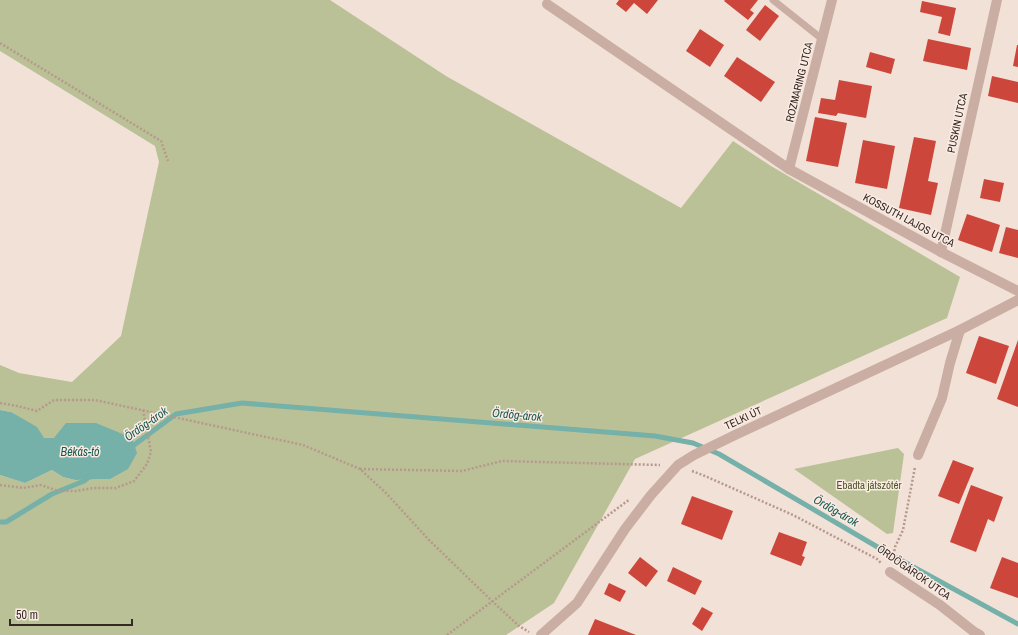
<svg xmlns="http://www.w3.org/2000/svg" width="1018" height="635" viewBox="0 0 1018 635" font-family="'Archivo Narrow',sans-serif">
<style>
.green{fill:#bac197}
.water{fill:#75b0a9}
.lines{fill:none;stroke-linecap:round;stroke-linejoin:round}
.stream{stroke:#75b0a9;stroke-width:5}
.building{fill:#cc463b}
.path{stroke:#b6988d;stroke-width:2.5;stroke-dasharray:2 2;stroke-linecap:butt}
.service{stroke:#caaea3;stroke-width:7}
.minor{stroke:#caaea3;stroke-width:10}
.labels{text-anchor:middle;stroke-width:3;stroke-linejoin:round;paint-order:stroke}
.street-label{font-size:11px;fill:#352825;stroke:#faece3}
.park-label{font-size:11px;fill:#4b5428;stroke:#faece3}
.water-label{font-size:12px;font-style:italic;fill:#195852;stroke:#faece3}
</style>
<rect width="100%" height="100%" fill="#f2e1d7"/>
<!-- green -->
<g class="green">
<polygon points="0,0 330,0 446,76 681,208 733,141 771,166 960,277 947,318 635,459 554,603 506,635 0,635 0,475 25,483 52,470 63,477 75,480 110,479 54,438 44,438 11,412 0,410 0,365 19,373 72,382 121,336 159,162 155,146 0,51"/>
<polygon points="898,448 904,454 893,533 887,534 794,469"/>
</g>
<!-- water -->
<polygon class="water" points="0,410 11,412 37,427 44,438 54,438 66,423 96,423 132,438 137,453 128,469 110,479 75,480 63,477 52,470 25,483 0,475"/>
<g class="lines">
<!-- stream -->
<g class="stream">
<polyline points="130,448 176,414 242,403 655,436 693,443 719,454 886,552 1018,624"/>
<polyline points="0,522 6,522 52,494 84,481 89,477"/>
</g>
</g>
<!-- building -->
<g class="building">
<polygon points="619,0 658,0 647,14 634,3 626,12 616,4"/>
<polygon points="725,0 758,0 750,10 754,13 748,20 724,1"/>
<polygon points="922,1 956,8 950,36 938,33 942,17 920,12"/>
<polygon points="765,5 779,16 760,41 746,30"/>
<polygon points="700,29 724,45 710,67 686,51"/>
<polygon points="928,39 971,48 967,70 923,61"/>
<polygon points="1017,45 1018,45 1018,67 1013,66"/>
<polygon points="870,52 895,59 891,74 866,67"/>
<polygon points="737,57 775,82 761,102 724,76"/>
<polygon points="992,76 1018,82 1018,103 988,96"/>
<polygon points="839,80 872,86 866,118 838,113 836,116 818,113 821,98 835,100"/>
<polygon points="815,117 847,123 838,167 806,161"/>
<polygon points="914,137 936,141 928,181 938,183 931,215 899,208"/>
<polygon points="863,140 895,146 887,189 855,183"/>
<polygon points="984,179 1004,183 1000,202 980,198"/>
<polygon points="967,214 1000,225 992,252 958,240"/>
<polygon points="1006,227 1018,230 1018,258 999,253"/>
<polygon points="979,336 1009,346 996,384 966,373"/>
<polygon points="1018,340 1018,407 997,399"/>
<polygon points="953,460 974,468 959,504 938,496"/>
<polygon points="971,485 1003,497 994,522 988,519 976,552 950,542"/>
<polygon points="692,496 733,511 722,540 681,524"/>
<polygon points="779,532 807,542 802,556 805,557 801,566 770,554"/>
<polygon points="640,557 658,571 646,587 628,573"/>
<polygon points="1002,557 1018,563 1018,598 990,588"/>
<polygon points="673,567 702,581 695,595 667,581"/>
<polygon points="609,583 626,591 620,602 604,594"/>
<polygon points="702,607 713,613 702,631 692,624"/>
<polygon points="595,619 636,635 588,635"/>
</g>
<g class="lines">
<!-- path -->
<g class="path">
<polyline points="0,43 161,141 168,161"/>
<polyline points="0,403 17,406 37,411 54,400 95,400 303,445 360,469 386,493 429,540 492,601 519,626 529,632"/>
<polyline points="360,469 462,471 502,461 660,465"/>
<polyline points="692,471 705,476 793,515 877,559 881,563"/>
<polyline points="0,485 23,488 41,485 58,491 76,491 93,488 116,488 134,481 147,464 151,452 143,410"/>
<polyline points="893,559 895,547 903,530 915,467"/>
<polyline points="447,635 630,499"/>
</g>
<!-- service -->
<polyline class="service" points="773,0 822,39"/>
<!-- minor -->
<g class="minor">
<polyline points="547,4 789,169 941,252 1018,291"/>
<polyline points="789,169 832,0"/>
<polyline points="941,252 997,0"/>
<polyline points="918,455 942,398 950,363 960,330"/>
<polyline points="890,572 940,605 973,631 980,635"/>
<polyline points="541,635 577,603 625,529 651,495 678,465 694,455 733,436 960,330 1018,300"/>
</g>
</g>
<g class="labels">
<!-- street labels -->
<g class="street-label">
<text transform="translate(799 82) rotate(-76)" y="4">ROZMARING UTCA</text>
<text transform="translate(957 123) rotate(-78)" y="4">PUSKIN UTCA</text>
<text transform="translate(909 220) rotate(28)" y="4">KOSSUTH LAJOS UTCA</text>
<text transform="translate(743 418) rotate(-25)" y="4">TELKI ÚT</text>
<text transform="translate(914 572) rotate(35)" y="4">ÖRDÖGÁROK UTCA</text>
</g>
<!-- park labels -->
<g class="park-label">
<text x="869" y="489">Ebadta játszótér</text>
</g>
<!-- water labels -->
<g class="water-label">
<text transform="translate(517 415) rotate(5)" y="4">Ördög-árok</text>
<text transform="translate(146 424) rotate(-35)" y="4">Ördög-árok</text>
<text x="80" y="456">Békás-tó</text>
<text transform="translate(836 511) rotate(30)" y="4">Ördög-árok</text>
</g>
</g>
<!-- scale -->
<path d="M10 619v6h122v-6" fill="none" stroke="#352825" stroke-width="2"/>
<text x="16" y="619" font-size="12" fill="#352825" stroke="#faece3" stroke-width="3" paint-order="stroke">50 m</text>
</svg>
